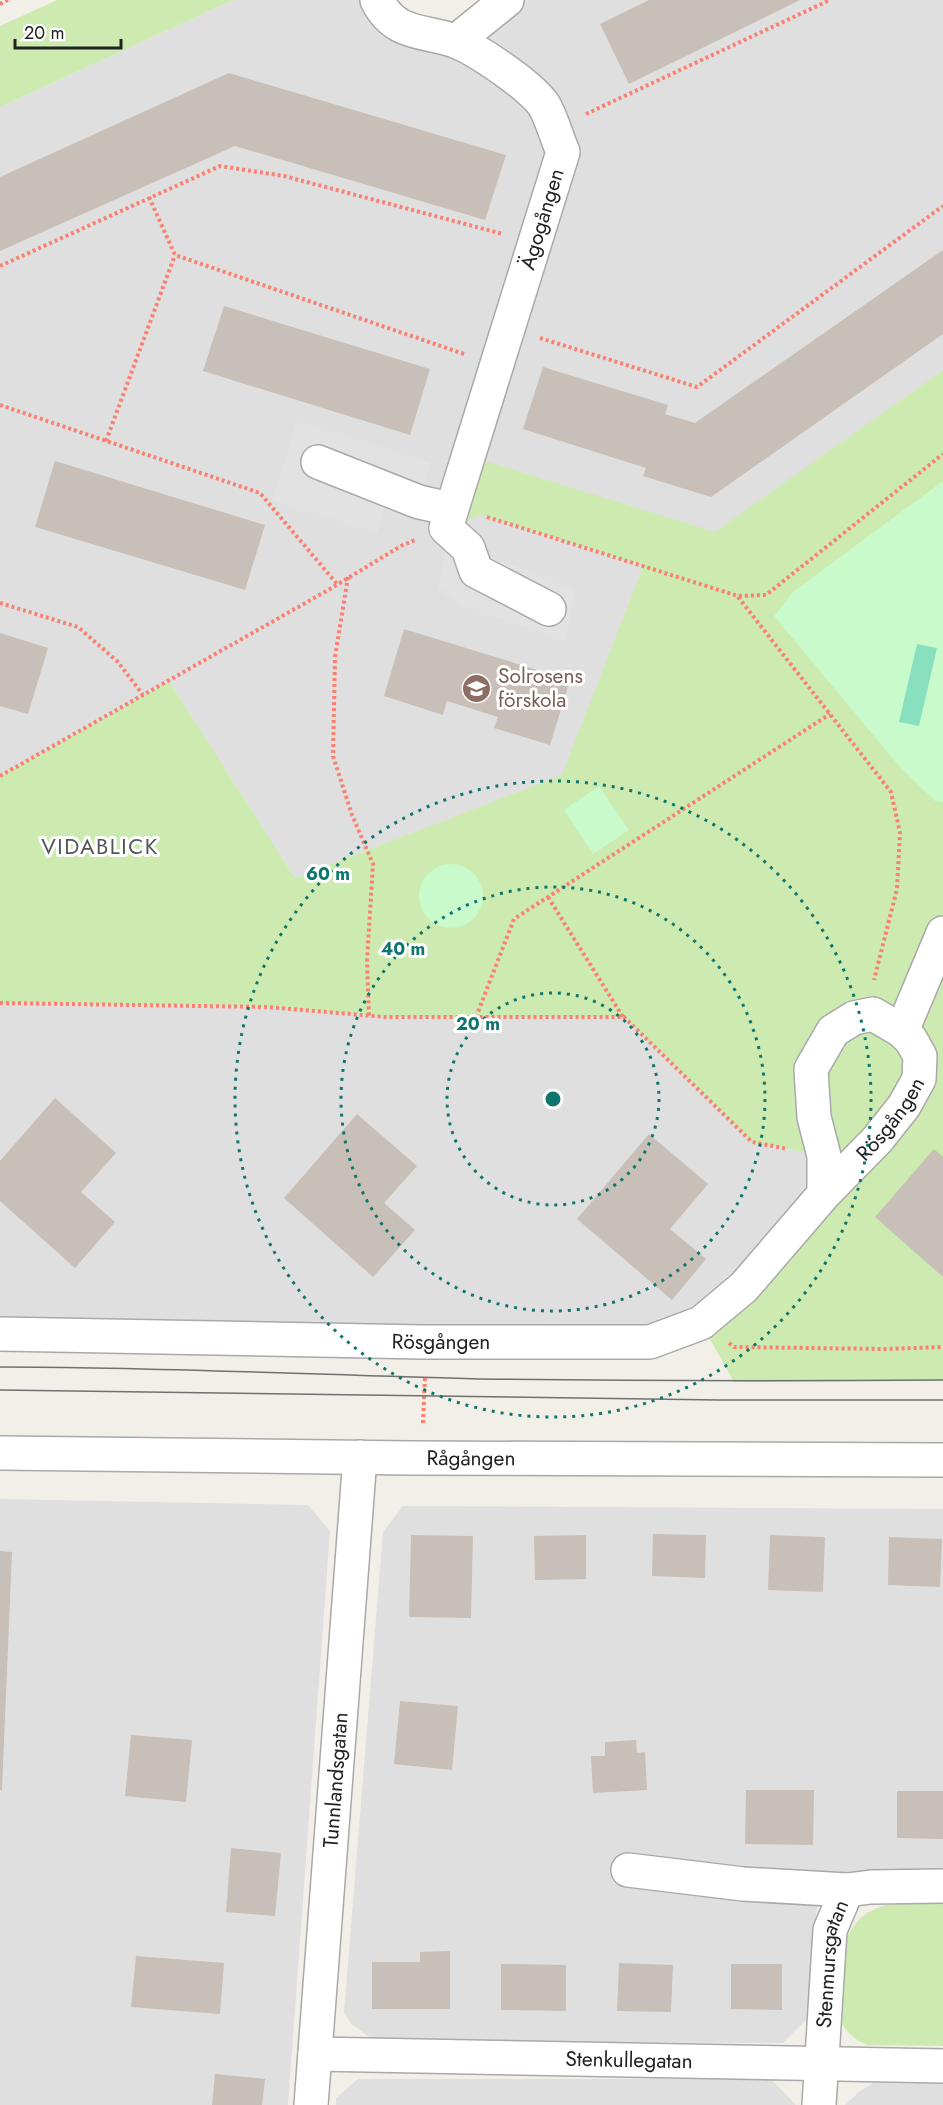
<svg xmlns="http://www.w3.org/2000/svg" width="943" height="2105" viewBox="0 0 943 2105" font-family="Jost,sans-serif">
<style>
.residential{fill:#e0dfdf}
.grass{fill:#cdebb0}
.park{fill:#c8facc}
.pitch{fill:#88e0be}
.parking{fill:#e2e2e2}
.building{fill:#c7bfb8}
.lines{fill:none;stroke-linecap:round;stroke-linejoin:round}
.minor-casing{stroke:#a9a9a9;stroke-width:36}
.path{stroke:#fa8072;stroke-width:4;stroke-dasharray:3 3;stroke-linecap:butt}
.minor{stroke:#fff;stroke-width:33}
.tram{stroke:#707070;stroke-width:1.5}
.ring{fill:none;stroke:#0f766e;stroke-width:3;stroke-dasharray:3 6}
.labels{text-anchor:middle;stroke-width:6;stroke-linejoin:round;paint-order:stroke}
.street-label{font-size:21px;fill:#222;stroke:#fff}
.education-label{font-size:21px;fill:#785e54;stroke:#fff;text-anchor:start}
.neighbourhood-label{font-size:22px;letter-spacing:1.5px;fill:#555;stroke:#fff}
.centre{fill:#0f766e;stroke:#fff;stroke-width:3}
.ring-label{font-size:18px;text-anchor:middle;font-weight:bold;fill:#0f766e;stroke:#fff;stroke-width:6;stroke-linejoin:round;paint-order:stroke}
</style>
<rect width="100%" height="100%" fill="#f2efe9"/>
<!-- residential -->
<g class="residential">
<polygon points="233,0 377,0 456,41 507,0 943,0 943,370 715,533 469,457 481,515 643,566 563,775 295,878 169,681 0,776 0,107"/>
<polygon points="0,1003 266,1007 369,1016 624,1017 752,1142 824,1156 777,1321 650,1342 0,1334"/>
<polygon points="0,1499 308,1505 330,1531 288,2105 0,2105"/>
<polygon points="403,1506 943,1509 943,1871 820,1873 808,2018 783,2043 375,2041 351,2024 344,2012 383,1532"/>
<polygon points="358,2079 771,2079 796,2105 336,2105 336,2098"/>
<polygon points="873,2083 943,2084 943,2105 845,2105 859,2092"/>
</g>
<!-- grass -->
<g class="grass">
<polygon points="57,0 233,0 0,107 0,26"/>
<polygon points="943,370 943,1380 734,1382 701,1323 775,1251 824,1156 752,1142 624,1017 385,1017 266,1007 0,1003 0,776 169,681 295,878 562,775 643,566 481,515 446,528 469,456 715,532"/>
<path d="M943 1903V2046L867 2045C856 2040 846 2033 841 2021 839 2015 844 1945 846 1938 850 1931 857 1921 863 1916 884 1899 918 1903 943 1903Z"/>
</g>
<!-- park -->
<g class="park">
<polygon points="943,481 943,802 935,801 900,767 774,616 793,592"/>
<polygon points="599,786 629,830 593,854 564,810"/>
<circle cx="451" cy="896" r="32"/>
</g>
<!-- pitch -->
<polygon class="pitch" points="917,644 937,648 919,726 899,722"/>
<!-- parking -->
<g class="parking">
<polygon points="297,421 431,463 414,519 384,509 377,533 272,501"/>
<polygon points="448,540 575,589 566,641 459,605 438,587"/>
</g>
<!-- building -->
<g class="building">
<polygon points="649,0 800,0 629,84 600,24"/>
<polygon points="229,73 506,155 485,220 235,146 0,251 0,177"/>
<polygon points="943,250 943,334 711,497 643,476 646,468 523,429 543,367 668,405 665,414 695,423"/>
<polygon points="224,306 430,369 410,435 203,371"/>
<polygon points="55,461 265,525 245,590 35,527"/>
<polygon points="404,629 570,680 550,745 494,728 498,717 447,701 443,715 384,696"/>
<polygon points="0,633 48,648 28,714 0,706"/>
<polygon points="55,1098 116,1153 81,1192 115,1222 75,1268 0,1201 0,1161"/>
<polygon points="357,1114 417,1166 384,1203 415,1230 373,1277 284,1198"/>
<polygon points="649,1134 708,1184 670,1229 706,1259 672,1300 577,1219"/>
<polygon points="934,1149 943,1157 943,1277 875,1217"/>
<polygon points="653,1534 706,1535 705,1578 652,1576"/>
<polygon points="411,1535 473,1536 471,1618 409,1617"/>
<polygon points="586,1535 586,1579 535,1580 534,1536"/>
<polygon points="770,1535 825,1537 823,1592 768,1590"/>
<polygon points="889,1537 942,1539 940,1587 888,1585"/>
<polygon points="0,1551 12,1552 2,1790 0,1790"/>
<polygon points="400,1701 458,1706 452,1770 394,1764"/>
<polygon points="131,1735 192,1740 186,1802 125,1796"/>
<polygon points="636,1740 637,1753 645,1752 647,1790 593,1793 591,1756 605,1756 605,1742"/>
<polygon points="746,1790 814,1790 813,1845 745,1844"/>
<polygon points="897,1791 943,1791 943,1839 897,1838"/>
<polygon points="231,1848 281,1853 275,1916 226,1912"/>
<polygon points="450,1951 450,2009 372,2009 372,1962 420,1962 420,1952"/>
<polygon points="136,1956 224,1963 220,2014 131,2007"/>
<polygon points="619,1963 673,1965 671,2012 617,2011"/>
<polygon points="501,1964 566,1965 566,2011 501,2010"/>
<polygon points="731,1964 782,1964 782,2010 731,2009"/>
<polygon points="215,2074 265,2079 262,2105 212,2105"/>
</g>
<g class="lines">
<defs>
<g id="minor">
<path d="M377 0C395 36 423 30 455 41 476 49 537 89 546 109 553 123 557 138 563 152L446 528 468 548 476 571 549 609"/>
<polyline points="456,41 507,0"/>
<polyline points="318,462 419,502 451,509"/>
<polyline points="902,1031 943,933"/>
<path id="s1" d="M0 1334 423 1342H650L701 1323 744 1287 824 1194 877 1140 904 1106 919 1079 920 1056 911 1040 902 1031 873 1014 854 1018 833 1031 811 1069 814 1117 824 1156V1194"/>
<path id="s2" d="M0 1453 410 1458 943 1460"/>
<polyline points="628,1870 743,1884 847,1890"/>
<path id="s3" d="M315 2054 943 2066"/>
<path id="s4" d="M311 2105 360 1457"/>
<path id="s5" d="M819 2105 830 1930 847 1890 871 1887 943 1886"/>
</g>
</defs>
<!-- minor casing -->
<use href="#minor" class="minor-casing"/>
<!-- path -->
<g class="path">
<polyline points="0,4 8,0"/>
<polyline points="586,114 830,0"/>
<polyline points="149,197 175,255 464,354"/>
<polyline points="0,266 220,166 284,176 503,234"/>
<polyline points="540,338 697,387 943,206"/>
<polyline points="0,405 260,493 337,584"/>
<polyline points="106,441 175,255"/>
<polyline points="487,517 738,596 766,595 943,454"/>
<polyline points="348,577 335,657 333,756 352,815 373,864 367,961 369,1016"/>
<polyline points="738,597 891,792 900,833 897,889 874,980"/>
<polyline points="0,603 78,627 118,662 143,695"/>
<polyline points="0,776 330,589 401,546 415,540"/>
<polyline points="548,897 623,1017"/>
<polyline points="0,1003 266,1007 385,1017 624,1017 752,1142 788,1149"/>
<polyline points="476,1017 514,919 830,714"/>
<polyline points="729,1343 734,1347 885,1349 943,1347"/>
<polyline points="423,1423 425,1377"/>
</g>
<!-- minor -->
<use href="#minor" class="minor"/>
<!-- tram -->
<g class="tram">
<path d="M0 1367C160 1367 319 1375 479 1379 633 1381 788 1381 943 1380"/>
<polyline points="0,1390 719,1400 943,1400"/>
</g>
</g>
<!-- distance rings -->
<g class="ring">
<circle cx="553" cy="1099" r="106"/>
<circle cx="553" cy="1099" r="212"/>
<circle cx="553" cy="1099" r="318"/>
</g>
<!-- icons -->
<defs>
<symbol id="school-disc" viewBox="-11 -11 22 22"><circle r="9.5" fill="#8d6e63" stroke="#fff"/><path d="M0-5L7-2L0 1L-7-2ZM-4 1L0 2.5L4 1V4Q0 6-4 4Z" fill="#fff"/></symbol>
</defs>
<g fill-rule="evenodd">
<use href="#school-disc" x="460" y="672" width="33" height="33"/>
</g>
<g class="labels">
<!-- street labels -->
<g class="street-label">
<text transform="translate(542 219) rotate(-73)" y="7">Ägogången</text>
<text dy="7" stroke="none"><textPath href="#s1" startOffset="984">Rösgången</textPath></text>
<text dy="7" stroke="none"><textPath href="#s1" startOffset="441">Rösgången</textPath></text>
<text dy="7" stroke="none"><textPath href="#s2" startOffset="471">Rågången</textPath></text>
<text dy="7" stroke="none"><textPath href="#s4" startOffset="326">Tunnlandsgatan</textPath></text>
<text dy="7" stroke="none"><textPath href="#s5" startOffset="142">Stenmursgatan</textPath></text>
<text dy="7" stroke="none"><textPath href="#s3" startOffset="314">Stenkullegatan</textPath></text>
</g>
<!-- education labels -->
<g class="education-label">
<text x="498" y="683">Solrosens<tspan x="498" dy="24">förskola</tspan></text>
</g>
<!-- neighbourhood labels -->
<g class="neighbourhood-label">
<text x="100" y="854">VIDABLICK</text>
</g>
</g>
<circle cx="553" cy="1099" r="9" class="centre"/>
<g class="ring-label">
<text x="328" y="880">60 m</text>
<text x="403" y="955">40 m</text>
<text x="478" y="1030">20 m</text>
</g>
<!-- scale -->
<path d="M15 39v9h106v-9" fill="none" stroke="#222222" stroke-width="3"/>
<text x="24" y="39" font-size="18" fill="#222222" stroke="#ffffff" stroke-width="4.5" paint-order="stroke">20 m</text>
</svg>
